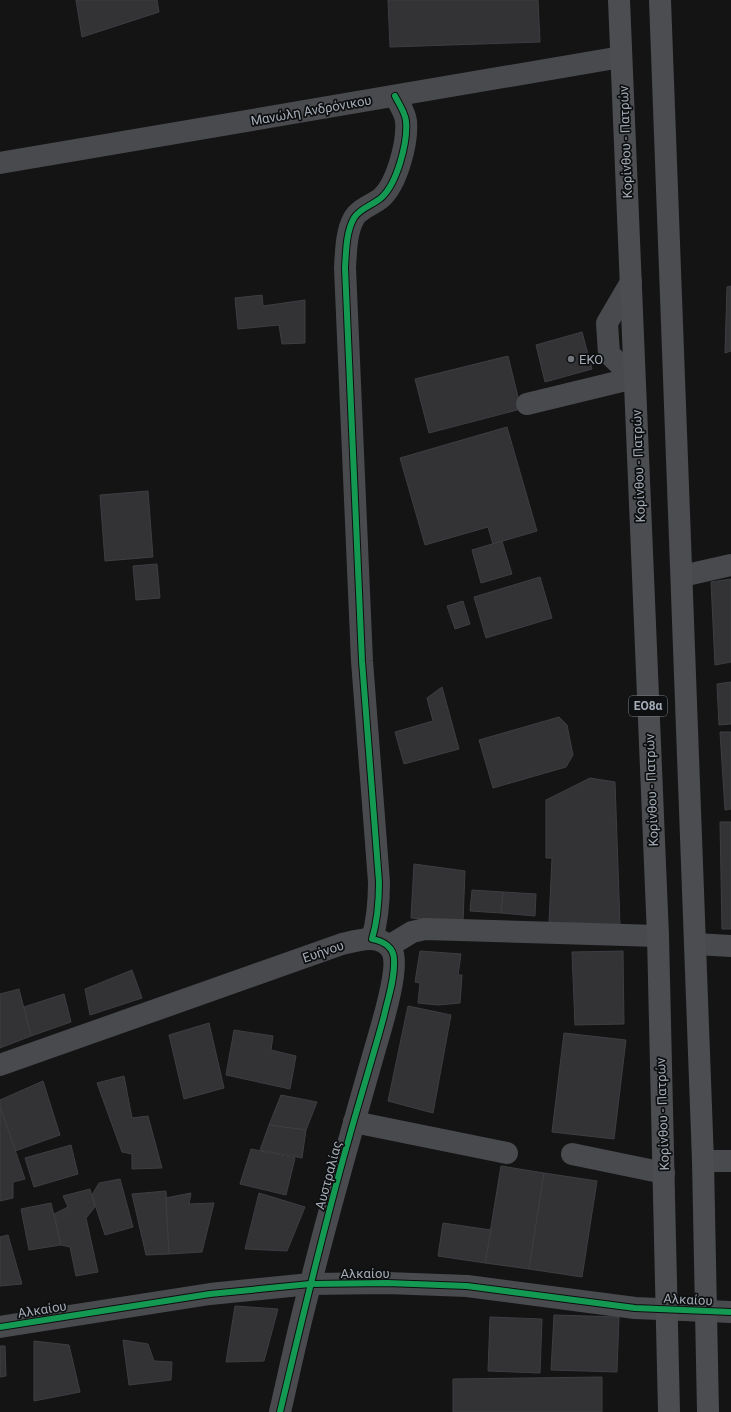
<svg xmlns="http://www.w3.org/2000/svg" width="731" height="1412" viewBox="0 0 731 1412" font-family="Roboto,sans-serif">
<style>
.building{fill:#333335;stroke:#3c3e41}
.lines{fill:none;stroke-linecap:round;stroke-linejoin:round}
.minor{stroke:#484a4d;stroke-width:22}
.highway{stroke:#4b4d50;stroke-width:22}
.cycleway-casing{stroke:#0e0f10;stroke-width:8}
.cycleway{stroke:#139951;stroke-width:6}
.poi-dot{fill:#72777e;stroke:#0e0f10;stroke-width:1.5}
.labels{text-anchor:middle;stroke-width:3.5;stroke-linejoin:round;paint-order:stroke}
.shield{fill:#0e0f10;stroke:#777d85;stroke-width:1}
.shield-label{font-size:12px;font-weight:bold;fill:#a4acb7}
.street-label{font-size:13px;fill:#a4acb7;stroke:#0e0f10}
.poi-label{font-size:13px;fill:#a4acb7;stroke:#0e0f10;text-anchor:start}
</style>
<rect width="100%" height="100%" fill="#141414"/>
<!-- building -->
<g class="building">
<polygon points="76,0 157,0 159,12 82,37"/>
<polygon points="388,0 538,0 540,42 390,47"/>
<polygon points="731,286 731,351 725,353 727,287"/>
<polygon points="262,295 263,306 305,300 305,343 282,344 279,325 238,329 235,298"/>
<polygon points="582,332 592,369 545,382 536,345"/>
<polygon points="508,356 521,409 429,433 415,379"/>
<polygon points="507,427 537,531 493,544 488,527 425,545 400,458"/>
<polygon points="148,491 153,557 105,561 100,495"/>
<polygon points="502,541 512,574 481,583 472,550"/>
<polygon points="157,564 160,598 136,600 133,566"/>
<polygon points="540,577 552,618 486,638 474,597"/>
<polygon points="731,579 731,662 715,665 711,582"/>
<polygon points="463,601 470,624 455,629 447,606"/>
<polygon points="731,682 731,724 719,725 717,684"/>
<polygon points="442,687 459,749 404,764 395,732 433,721 427,698"/>
<polygon points="559,717 567,725 573,755 566,767 493,788 479,740"/>
<polygon points="720,732 731,732 731,809 725,810"/>
<polygon points="590,778 615,782 620,925 549,923 552,858 546,858 546,800"/>
<polygon points="720,822 731,822 731,929 722,929"/>
<polygon points="414,864 465,871 463,922 411,918"/>
<polygon points="472,890 503,892 501,913 470,911"/>
<polygon points="503,892 536,894 535,916 501,913"/>
<polygon points="420,951 461,954 458,975 462,975 460,1003 438,1005 418,1003 420,983 415,982"/>
<polygon points="623,951 624,1024 575,1025 572,952"/>
<polygon points="132,970 142,998 90,1015 85,989"/>
<polygon points="19,989 31,1036 0,1048 0,994"/>
<polygon points="64,994 71,1022 31,1036 24,1007"/>
<polygon points="408,1006 451,1015 433,1113 388,1101"/>
<polygon points="209,1023 224,1088 184,1099 169,1035"/>
<polygon points="234,1030 273,1036 271,1050 296,1056 290,1089 226,1075"/>
<polygon points="564,1033 626,1040 614,1139 552,1132"/>
<polygon points="124,1076 132,1118 148,1116 162,1168 132,1169 132,1154 122,1152 97,1083"/>
<polygon points="43,1081 60,1135 15,1151 0,1106 0,1100"/>
<polygon points="281,1095 317,1102 306,1130 269,1125"/>
<polygon points="0,1106 25,1179 13,1182 13,1198 0,1201"/>
<polygon points="269,1125 306,1130 302,1158 260,1150"/>
<polygon points="71,1145 78,1174 34,1187 25,1158"/>
<polygon points="251,1149 295,1158 286,1195 240,1184"/>
<polygon points="501,1166 544,1173 529,1269 485,1263"/>
<polygon points="544,1173 597,1181 582,1277 529,1269"/>
<polygon points="120,1179 133,1227 105,1235 92,1195 99,1183"/>
<polygon points="90,1189 95,1207 86,1218 98,1272 76,1276 70,1247 61,1245 54,1214 68,1207 63,1196"/>
<polygon points="166,1191 169,1254 146,1255 132,1194"/>
<polygon points="191,1193 189,1204 214,1203 202,1252 169,1254 166,1198"/>
<polygon points="259,1193 305,1207 287,1251 245,1249"/>
<polygon points="51,1203 61,1245 29,1250 21,1209"/>
<polygon points="443,1223 491,1230 485,1263 438,1256"/>
<polygon points="8,1235 22,1284 0,1286 0,1237"/>
<polygon points="235,1306 278,1309 264,1361 226,1362"/>
<polygon points="554,1315 619,1317 617,1372 551,1370"/>
<polygon points="490,1317 542,1319 540,1373 488,1371"/>
<polygon points="123,1340 148,1344 154,1361 172,1362 171,1380 129,1385"/>
<polygon points="34,1341 69,1345 80,1392 34,1401"/>
<polygon points="0,1346 5,1346 6,1376 0,1377"/>
<polygon points="602,1377 602,1412 453,1412 453,1379"/>
</g>
<g class="lines">
<!-- minor -->
<g class="minor">
<polyline points="0,163 621,57"/>
<polyline points="631,282 607,323 609,354 634,378"/>
<polyline points="527,404 634,378"/>
<polyline points="682,576 731,565"/>
<path d="M372 939C378 919 379 902 379 882L362 661 345 268C346 252 346 232 354 218 360 208 373 205 381 198 397 184 408 142 406 121 405 112 399 104 395 96"/>
<polyline points="695,944 731,946"/>
<polyline points="389,946 412,932 425,929 658,936"/>
<path d="M0 1065 342 944C358 940 382 932 392 951 400 966 382 1025 377 1042 354 1122 331 1202 311 1282 299 1325 290 1369 280 1412"/>
<polyline points="354,1122 507,1153"/>
<polyline points="572,1154 664,1173"/>
<polyline points="703,1161 731,1161"/>
<polyline points="0,1327 210,1294 310,1284 387,1283 467,1286 635,1308 731,1312"/>
</g>
<!-- highway -->
<g class="highway">
<polyline points="619,0 658,936 669,1412"/>
<polyline points="660,0 703,1161 708,1412"/>
</g>
<defs>
<g id="cycleway">
<polyline points="0,1327 210,1294 310,1284 387,1283 467,1286 635,1308 731,1312"/>
<path d="M280 1412C302 1320 323 1229 349 1138 360 1098 373 1057 384 1016 388 998 395 979 394 960 394 947 383 941 372 939 378 919 379 902 379 882L362 661 345 268C346 252 346 232 354 218 360 208 373 205 381 198 397 184 408 142 406 121 405 112 399 104 395 96"/>
</g>
</defs>
<!-- cycleway casing -->
<use href="#cycleway" class="cycleway-casing"/>
<!-- cycleway -->
<use href="#cycleway" class="cycleway"/>
</g>
<!-- markers -->
<circle class="poi-dot" cx="571" cy="359" r="4"/>
<g class="labels">
<!-- shield labels -->
<rect class="shield" x="629" y="696" width="38" height="20" rx="3"/>
<g class="shield-label">
<text x="648" y="710">ΕΟ8α</text>
</g>
<!-- street labels -->
<g class="street-label">
<text transform="translate(311 110) rotate(-10)" y="5">Μανώλη Ανδρόνικου</text>
<text transform="translate(625 142) rotate(-92)" y="5">Κορίνθου - Πατρών</text>
<text transform="translate(638 466) rotate(-92)" y="5">Κορίνθου - Πατρών</text>
<text transform="translate(651 790) rotate(-92)" y="5">Κορίνθου - Πατρών</text>
<text transform="translate(323 951) rotate(-19)" y="5">Ευήνου</text>
<text transform="translate(662 1114) rotate(-92)" y="5">Κορίνθου - Πατρών</text>
<text transform="translate(328 1175) rotate(-75)" y="5">Αυστραλίας</text>
<text x="365" y="1278">Αλκαίου</text>
<text transform="translate(688 1299) rotate(3)" y="5">Αλκαίου</text>
<text transform="translate(42 1309) rotate(-9)" y="5">Αλκαίου</text>
</g>
<!-- poi labels -->
<g class="poi-label">
<text x="579" y="364">EKO</text>
</g>
</g>
</svg>
